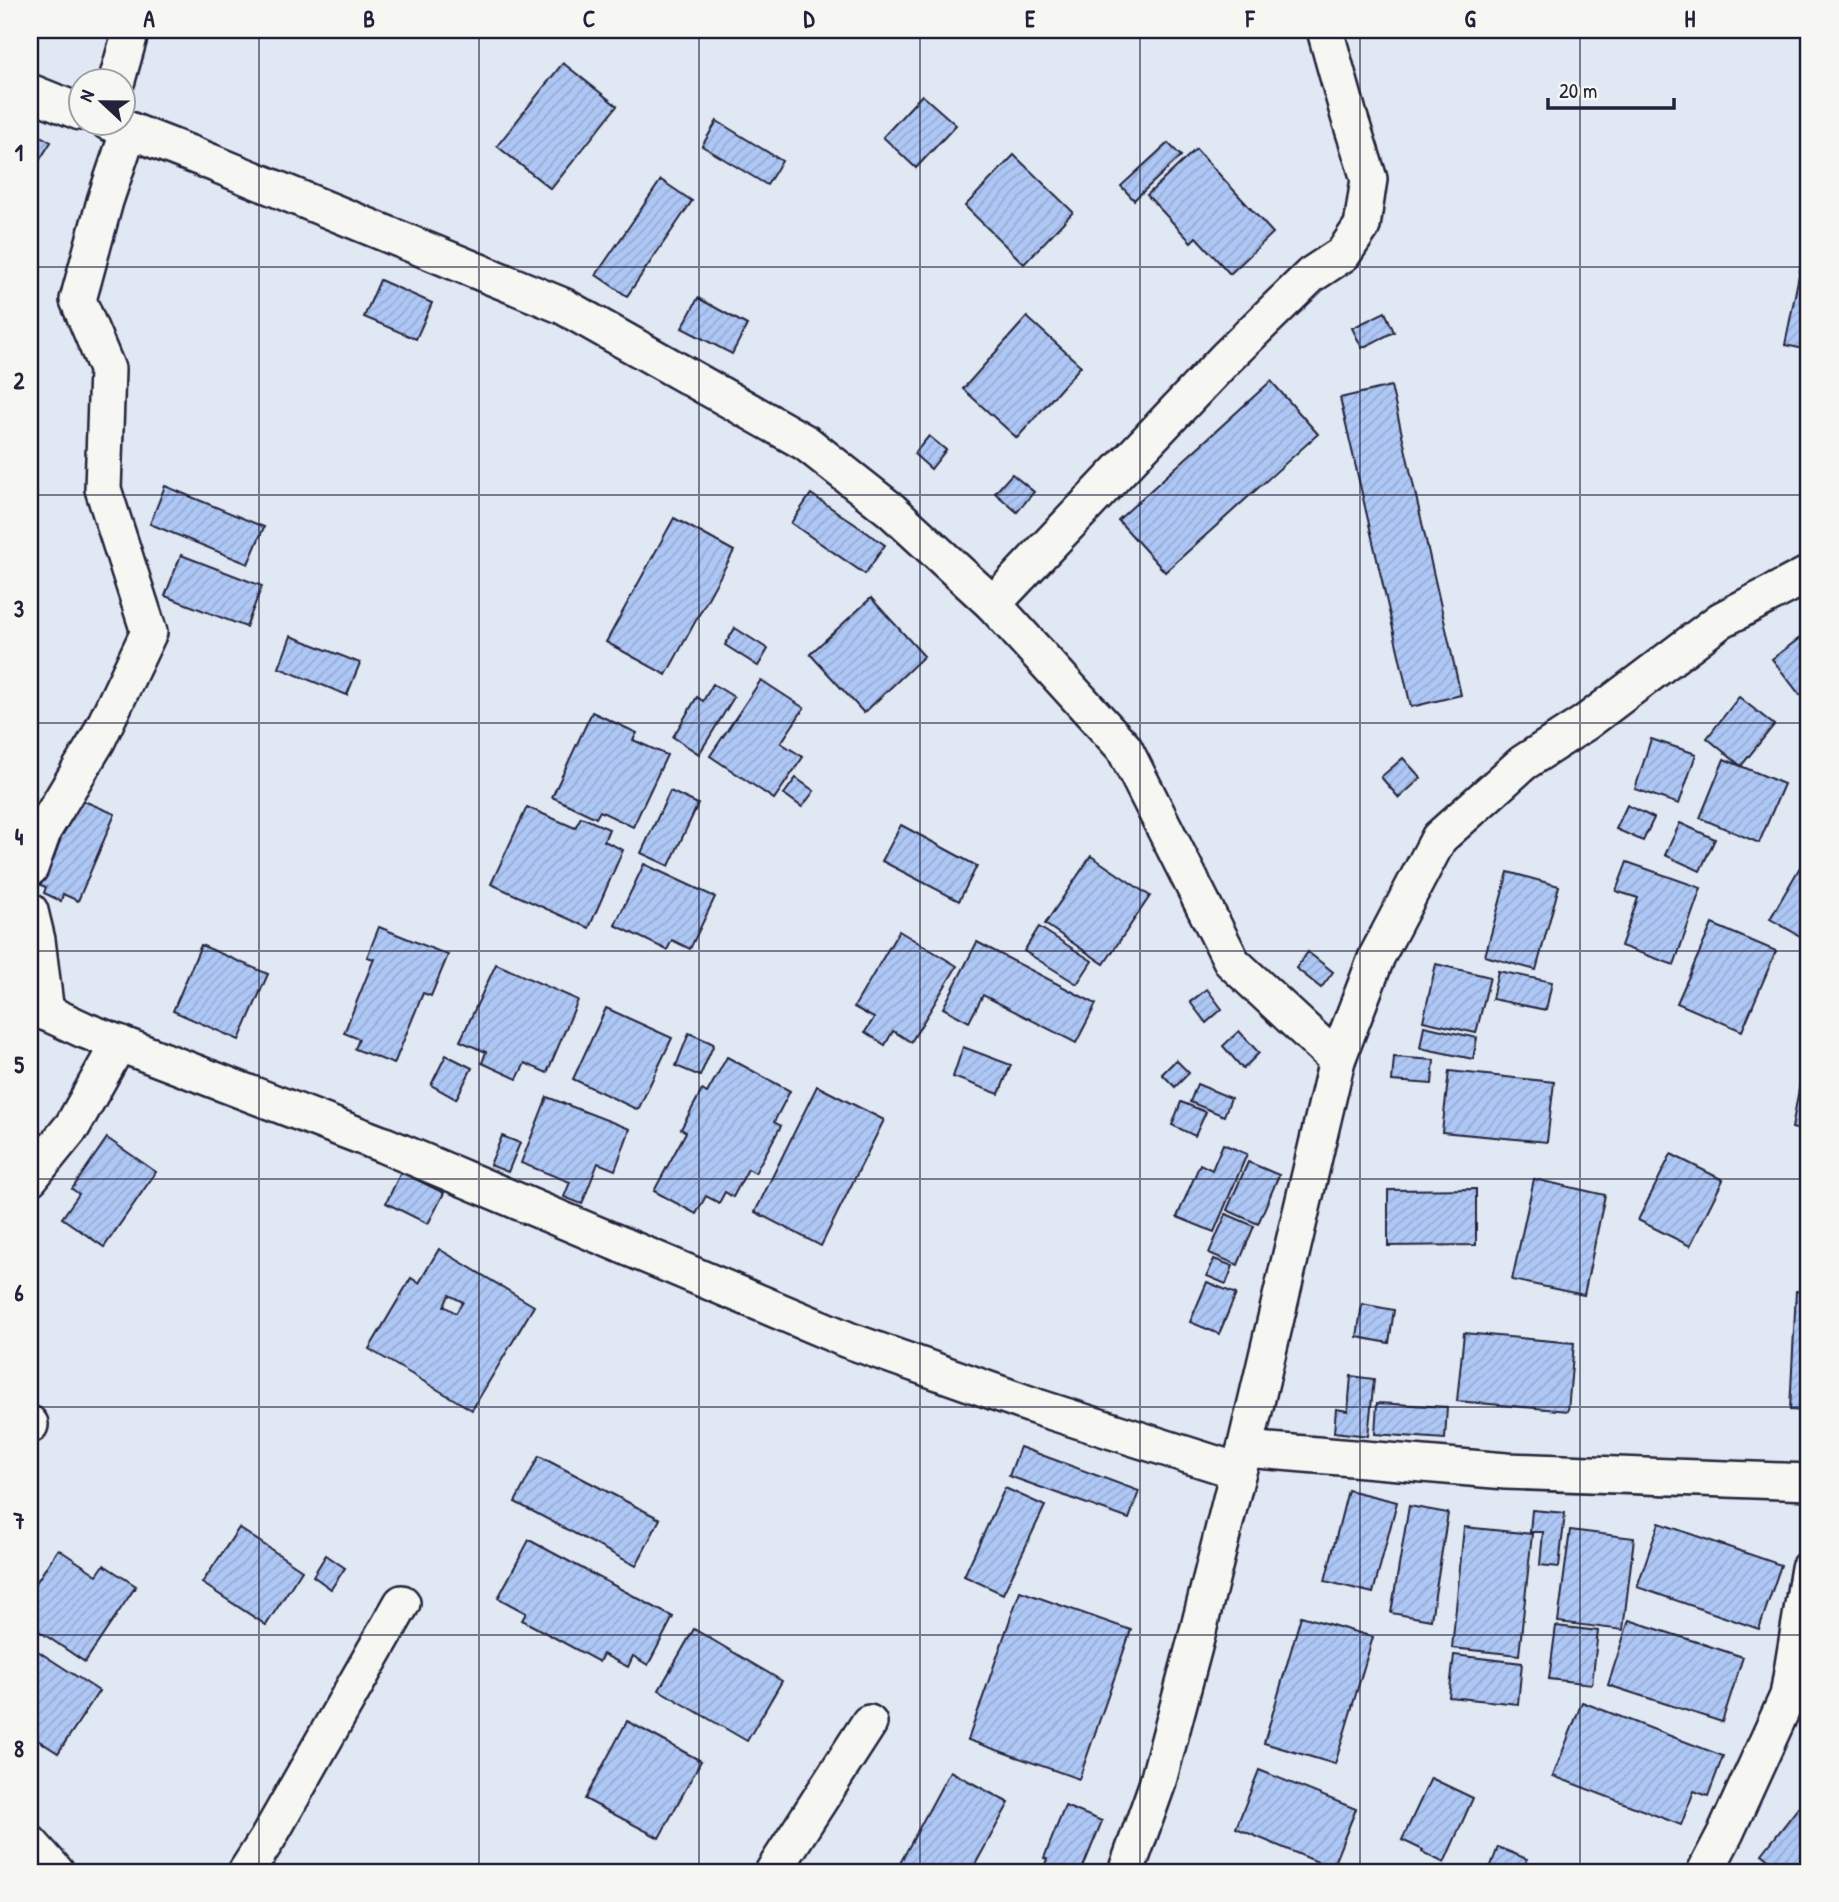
<svg xmlns="http://www.w3.org/2000/svg" width="1839" height="1902" viewBox="0 0 1839 1902" font-family="'Patrick Hand',sans-serif">
<style>
.building{fill:url(#building-hatch);stroke:#22223b;stroke-width:2;fill-rule:evenodd}
.lines{fill:none;stroke-linecap:round;stroke-linejoin:round}
.minor-casing{stroke:#22223b;stroke-width:40}
.minor{stroke:#f6f6f2;stroke-width:35}
.grid{fill:none;stroke:#22223b;stroke-width:2;stroke-opacity:0.55}
.neatline{fill:none;stroke:#22223b;stroke-width:2.5}
.grid-label{font-size:23px;text-anchor:middle;font-weight:bold;fill:#22223b}
</style>
<defs>
<pattern id="building-hatch" width="6" height="6" patternUnits="userSpaceOnUse" patternTransform="scale(1.75)"><rect width="6" height="6" fill="#aec7f5"/><path d="M-1 1l2-2M0 6l6-6M5 7l2-2" fill="none" stroke="#95abd3"/></pattern>
</defs>
<rect width="100%" height="100%" fill="#e0e8f3"/>
<filter id="ink" filterUnits="userSpaceOnUse"><feTurbulence type="fractalNoise" baseFrequency=".0143" numOctaves="2"/><feDisplacementMap in="SourceGraphic" scale="14" xChannelSelector="R" yChannelSelector="G"/><feConvolveMatrix kernelMatrix="1 2 1 2 8 2 1 2 1" color-interpolation-filters="sRGB"/></filter>
<g filter="url(#ink)">
<!-- building -->
<g class="building">
<polygon points="563,63 617,106 551,189 497,146"/>
<polygon points="922,95 956,125 916,168 883,137"/>
<polygon points="717,121 782,161 767,185 702,146"/>
<polygon points="35,133 51,142 37,164 30,159 30,141"/>
<polygon points="1168,143 1181,156 1134,200 1121,186"/>
<polygon points="1196,149 1273,233 1230,274 1196,237 1191,242 1147,195"/>
<polygon points="1014,155 1073,212 1024,264 965,206"/>
<polygon points="661,180 692,201 627,296 596,275"/>
<polygon points="1809,225 1809,350 1785,345"/>
<polygon points="380,280 432,303 416,339 364,317"/>
<polygon points="698,298 747,325 732,354 682,328"/>
<polygon points="1385,312 1394,332 1362,348 1352,328"/>
<polygon points="1027,317 1081,366 1017,438 963,389"/>
<polygon points="1271,381 1318,434 1165,572 1118,520"/>
<polygon points="1391,386 1461,695 1411,707 1340,398"/>
<polygon points="929,436 946,450 931,469 914,454"/>
<polygon points="1012,474 1034,492 1017,512 995,493"/>
<polygon points="165,486 264,527 248,564 150,524"/>
<polygon points="811,494 885,545 865,574 791,523"/>
<polygon points="674,518 734,551 666,675 606,642"/>
<polygon points="181,555 262,586 246,627 165,596"/>
<polygon points="871,598 924,656 864,713 810,654"/>
<polygon points="735,628 768,649 758,666 725,645"/>
<polygon points="1809,631 1809,688 1800,695 1772,659"/>
<polygon points="291,636 360,663 347,695 279,668"/>
<polygon points="761,680 804,708 781,743 803,757 774,799 710,756"/>
<polygon points="713,684 734,697 699,754 673,737 697,697 703,701"/>
<polygon points="1739,697 1774,725 1741,766 1707,738"/>
<polygon points="592,712 637,733 633,740 667,755 633,827 600,811 596,818 552,797"/>
<polygon points="1651,739 1696,754 1679,804 1635,789"/>
<polygon points="1403,758 1421,778 1399,798 1381,777"/>
<polygon points="1724,759 1784,784 1759,843 1700,818"/>
<polygon points="796,778 814,791 802,807 784,794"/>
<polygon points="670,791 698,804 669,866 641,853"/>
<polygon points="72,796 115,814 78,901 63,894 61,901 44,893 46,887 35,883"/>
<polygon points="1627,805 1654,818 1643,841 1616,829"/>
<polygon points="527,807 575,828 581,817 609,829 604,841 623,850 589,928 491,884"/>
<polygon points="1680,823 1715,839 1700,871 1665,855"/>
<polygon points="901,825 977,866 959,901 882,861"/>
<polygon points="1091,856 1150,896 1104,964 1045,924"/>
<polygon points="1627,862 1701,888 1674,965 1621,946 1638,898 1616,891"/>
<polygon points="644,864 715,897 690,949 672,940 667,950 615,925"/>
<polygon points="1800,867 1809,872 1809,941 1770,919"/>
<polygon points="1508,872 1559,886 1536,970 1485,956"/>
<polygon points="1712,924 1776,951 1742,1031 1677,1003"/>
<polygon points="379,927 448,955 431,996 423,993 394,1064 355,1049 359,1039 344,1033 374,959 367,957"/>
<polygon points="1039,927 1092,961 1077,984 1024,951"/>
<polygon points="899,931 957,966 911,1042 893,1031 885,1045 865,1032 874,1018 854,1007"/>
<polygon points="977,942 1096,1004 1076,1043 983,995 969,1022 943,1008"/>
<polygon points="201,945 268,974 239,1040 173,1011"/>
<polygon points="1308,952 1333,972 1321,988 1296,968"/>
<polygon points="496,964 578,1000 547,1073 525,1063 517,1079 482,1063 486,1052 460,1041"/>
<polygon points="1436,964 1490,977 1476,1033 1423,1021"/>
<polygon points="1498,971 1552,982 1546,1010 1492,999"/>
<polygon points="1207,989 1222,1009 1206,1023 1190,1002"/>
<polygon points="606,1008 672,1038 638,1110 573,1079"/>
<polygon points="1424,1026 1477,1038 1473,1059 1420,1048"/>
<polygon points="1239,1031 1259,1053 1243,1069 1223,1046"/>
<polygon points="689,1033 714,1044 700,1076 676,1066"/>
<polygon points="963,1047 1011,1065 999,1094 953,1077"/>
<polygon points="1806,1050 1809,1050 1809,1132 1792,1128"/>
<polygon points="446,1055 472,1068 456,1099 431,1085"/>
<polygon points="727,1057 790,1091 774,1122 781,1126 755,1173 748,1169 733,1197 725,1192 719,1203 706,1196 696,1214 654,1191 686,1132 681,1129 702,1090 707,1093"/>
<polygon points="1394,1057 1434,1060 1432,1084 1392,1081"/>
<polygon points="1176,1060 1189,1073 1175,1087 1162,1074"/>
<polygon points="1449,1071 1554,1082 1547,1142 1442,1132"/>
<polygon points="1197,1084 1231,1098 1224,1116 1190,1102"/>
<polygon points="817,1086 884,1120 821,1246 755,1212"/>
<polygon points="547,1097 630,1129 615,1170 598,1163 582,1204 564,1197 570,1182 521,1163"/>
<polygon points="1181,1102 1206,1112 1195,1136 1172,1125"/>
<polygon points="502,1136 520,1143 508,1172 490,1165"/>
<polygon points="107,1138 156,1172 104,1247 62,1218 79,1194 72,1189"/>
<polygon points="1223,1144 1247,1154 1214,1232 1177,1217 1200,1164 1212,1170"/>
<polygon points="1671,1154 1723,1180 1690,1246 1638,1220"/>
<polygon points="1248,1162 1279,1175 1258,1224 1227,1210"/>
<polygon points="401,1172 444,1193 428,1224 386,1203"/>
<polygon points="1534,1179 1605,1195 1584,1295 1512,1280"/>
<polygon points="1476,1189 1476,1245 1388,1246 1388,1190"/>
<polygon points="1226,1214 1254,1226 1238,1265 1209,1253"/>
<path d="M439 1249 534 1306 472 1410 369 1349 411 1278 419 1283ZM449 1295 463 1302 456 1313 444 1306Z"/>
<polygon points="1214,1259 1233,1266 1226,1284 1207,1276"/>
<polygon points="1207,1282 1236,1294 1219,1334 1190,1322"/>
<polygon points="1796,1291 1809,1292 1809,1411 1790,1410"/>
<polygon points="1362,1304 1394,1310 1389,1343 1357,1337"/>
<polygon points="1464,1333 1574,1343 1568,1411 1457,1401"/>
<polygon points="1351,1376 1374,1379 1368,1436 1334,1432 1336,1409 1348,1411"/>
<polygon points="1377,1403 1447,1407 1445,1439 1375,1434"/>
<polygon points="1020,1447 1139,1491 1129,1519 1009,1476"/>
<polygon points="539,1456 660,1519 636,1566 515,1502"/>
<polygon points="1005,1488 1045,1506 1003,1594 964,1576"/>
<polygon points="1348,1490 1397,1502 1373,1593 1325,1581"/>
<polygon points="1409,1506 1448,1513 1431,1620 1391,1613"/>
<polygon points="1532,1510 1565,1513 1559,1567 1540,1565 1543,1532 1530,1532"/>
<polygon points="1659,1523 1781,1565 1759,1629 1637,1587"/>
<polygon points="1464,1527 1532,1534 1519,1655 1452,1648"/>
<polygon points="239,1528 302,1570 266,1625 202,1583"/>
<polygon points="1570,1530 1634,1538 1623,1630 1558,1622"/>
<polygon points="529,1540 673,1617 648,1665 633,1656 628,1667 603,1654 599,1662 522,1620 526,1613 498,1598"/>
<polygon points="58,1549 97,1575 104,1565 136,1586 85,1662 30,1625 30,1608 35,1601 30,1598 30,1592"/>
<polygon points="326,1555 345,1568 331,1589 313,1576"/>
<polygon points="1020,1591 1131,1630 1079,1779 968,1740"/>
<polygon points="1301,1616 1373,1637 1335,1764 1264,1743"/>
<polygon points="1629,1620 1743,1657 1722,1722 1608,1685"/>
<polygon points="1556,1626 1598,1631 1592,1684 1549,1679"/>
<polygon points="694,1629 782,1681 747,1741 659,1690"/>
<polygon points="30,1646 99,1691 58,1753 30,1735"/>
<polygon points="1454,1655 1522,1663 1518,1704 1449,1697"/>
<polygon points="1582,1702 1723,1756 1708,1796 1694,1791 1681,1825 1553,1776"/>
<polygon points="627,1721 701,1761 659,1838 585,1799"/>
<polygon points="1259,1770 1356,1809 1332,1868 1236,1828"/>
<polygon points="950,1771 1009,1803 971,1872 907,1872 898,1867"/>
<polygon points="1431,1778 1473,1798 1444,1863 1422,1852 1423,1850 1402,1840"/>
<polygon points="1809,1794 1809,1872 1785,1872 1762,1854"/>
<polygon points="1065,1806 1102,1821 1081,1872 1042,1872 1047,1859 1044,1858"/>
<polygon points="1498,1847 1527,1859 1522,1872 1489,1871"/>
</g>
<g class="lines">
<defs>
<g id="minor">
<polyline points="117,80 131,30"/>
<polyline points="30,92 80,112"/>
<polyline points="108,122 201,158 563,306 806,443 891,510 993,604 1124,748 1232,962 1337,1060"/>
<polyline points="993,604 1226,358 1311,275 1343,254 1362,226 1369,179 1349,116 1325,30"/>
<polyline points="30,868 44,829 97,741 149,632 103,489 107,369 78,300 105,201 129,130"/>
<polyline points="30,911 37,940 46,1013"/>
<polyline points="30,1005 84,1030 384,1145 848,1340 1040,1408 1238,1471"/>
<polyline points="30,1178 73,1125 119,1043"/>
<polyline points="30,1424 30,1425"/>
<polyline points="1245,1449 1506,1471 1809,1482"/>
<polyline points="30,1843 56,1872"/>
<polyline points="246,1872 268,1838 402,1603"/>
<polyline points="773,1872 869,1723"/>
<polyline points="1126,1872 1157,1785 1195,1643 1238,1471 1245,1449 1337,1060 1377,956 1439,838 1523,763 1585,723 1721,620 1809,574"/>
<polyline points="1705,1872 1726,1832 1788,1696 1809,1568"/>
</g>
</defs>
<!-- minor casing -->
<use href="#minor" class="minor-casing"/>
<!-- minor -->
<use href="#minor" class="minor"/>
</g>
</g>
<!-- grid -->
<path class="grid" d="M259 30V1872M479 30V1872M699 30V1872M920 30V1872M1140 30V1872M1360 30V1872M1580 30V1872M30 267H1809M30 495H1809M30 723H1809M30 951H1809M30 1179H1809M30 1407H1809M30 1635H1809"/>
<!-- margin -->
<rect width="1839" height="1902" fill="none" stroke="#f6f6f2" stroke-width="77"/>
<!-- north arrow -->
<g transform="translate(102 102) rotate(292)"><circle r="33" fill="#f6f6f2" stroke="#a1a1a9" stroke-width="2"/>
<path d="M0-5L12 26L0 18L-12 26Z" fill="#22223b"/>
<text y="-10" font-size="19" font-weight="bold" text-anchor="middle" fill="#22223b">N</text>
</g>
<!-- scale -->
<path d="M1548 98v10h126v-10" fill="none" stroke="#22223b" stroke-width="3.5"/>
<text x="1559" y="98" font-size="21" fill="#22223b" stroke="#f6f6f2" stroke-width="5" paint-order="stroke">20 m</text>
<rect x="38" y="38" width="1762" height="1826" class="neatline"/>
<g class="grid-label">
<text x="149" y="27">A</text>
<text x="369" y="27">B</text>
<text x="589" y="27">C</text>
<text x="809" y="27">D</text>
<text x="1030" y="27">E</text>
<text x="1250" y="27">F</text>
<text x="1470" y="27">G</text>
<text x="1690" y="27">H</text>
<text x="19" y="161">1</text>
<text x="19" y="389">2</text>
<text x="19" y="617">3</text>
<text x="19" y="845">4</text>
<text x="19" y="1073">5</text>
<text x="19" y="1301">6</text>
<text x="19" y="1529">7</text>
<text x="19" y="1757">8</text>
</g>
</svg>
